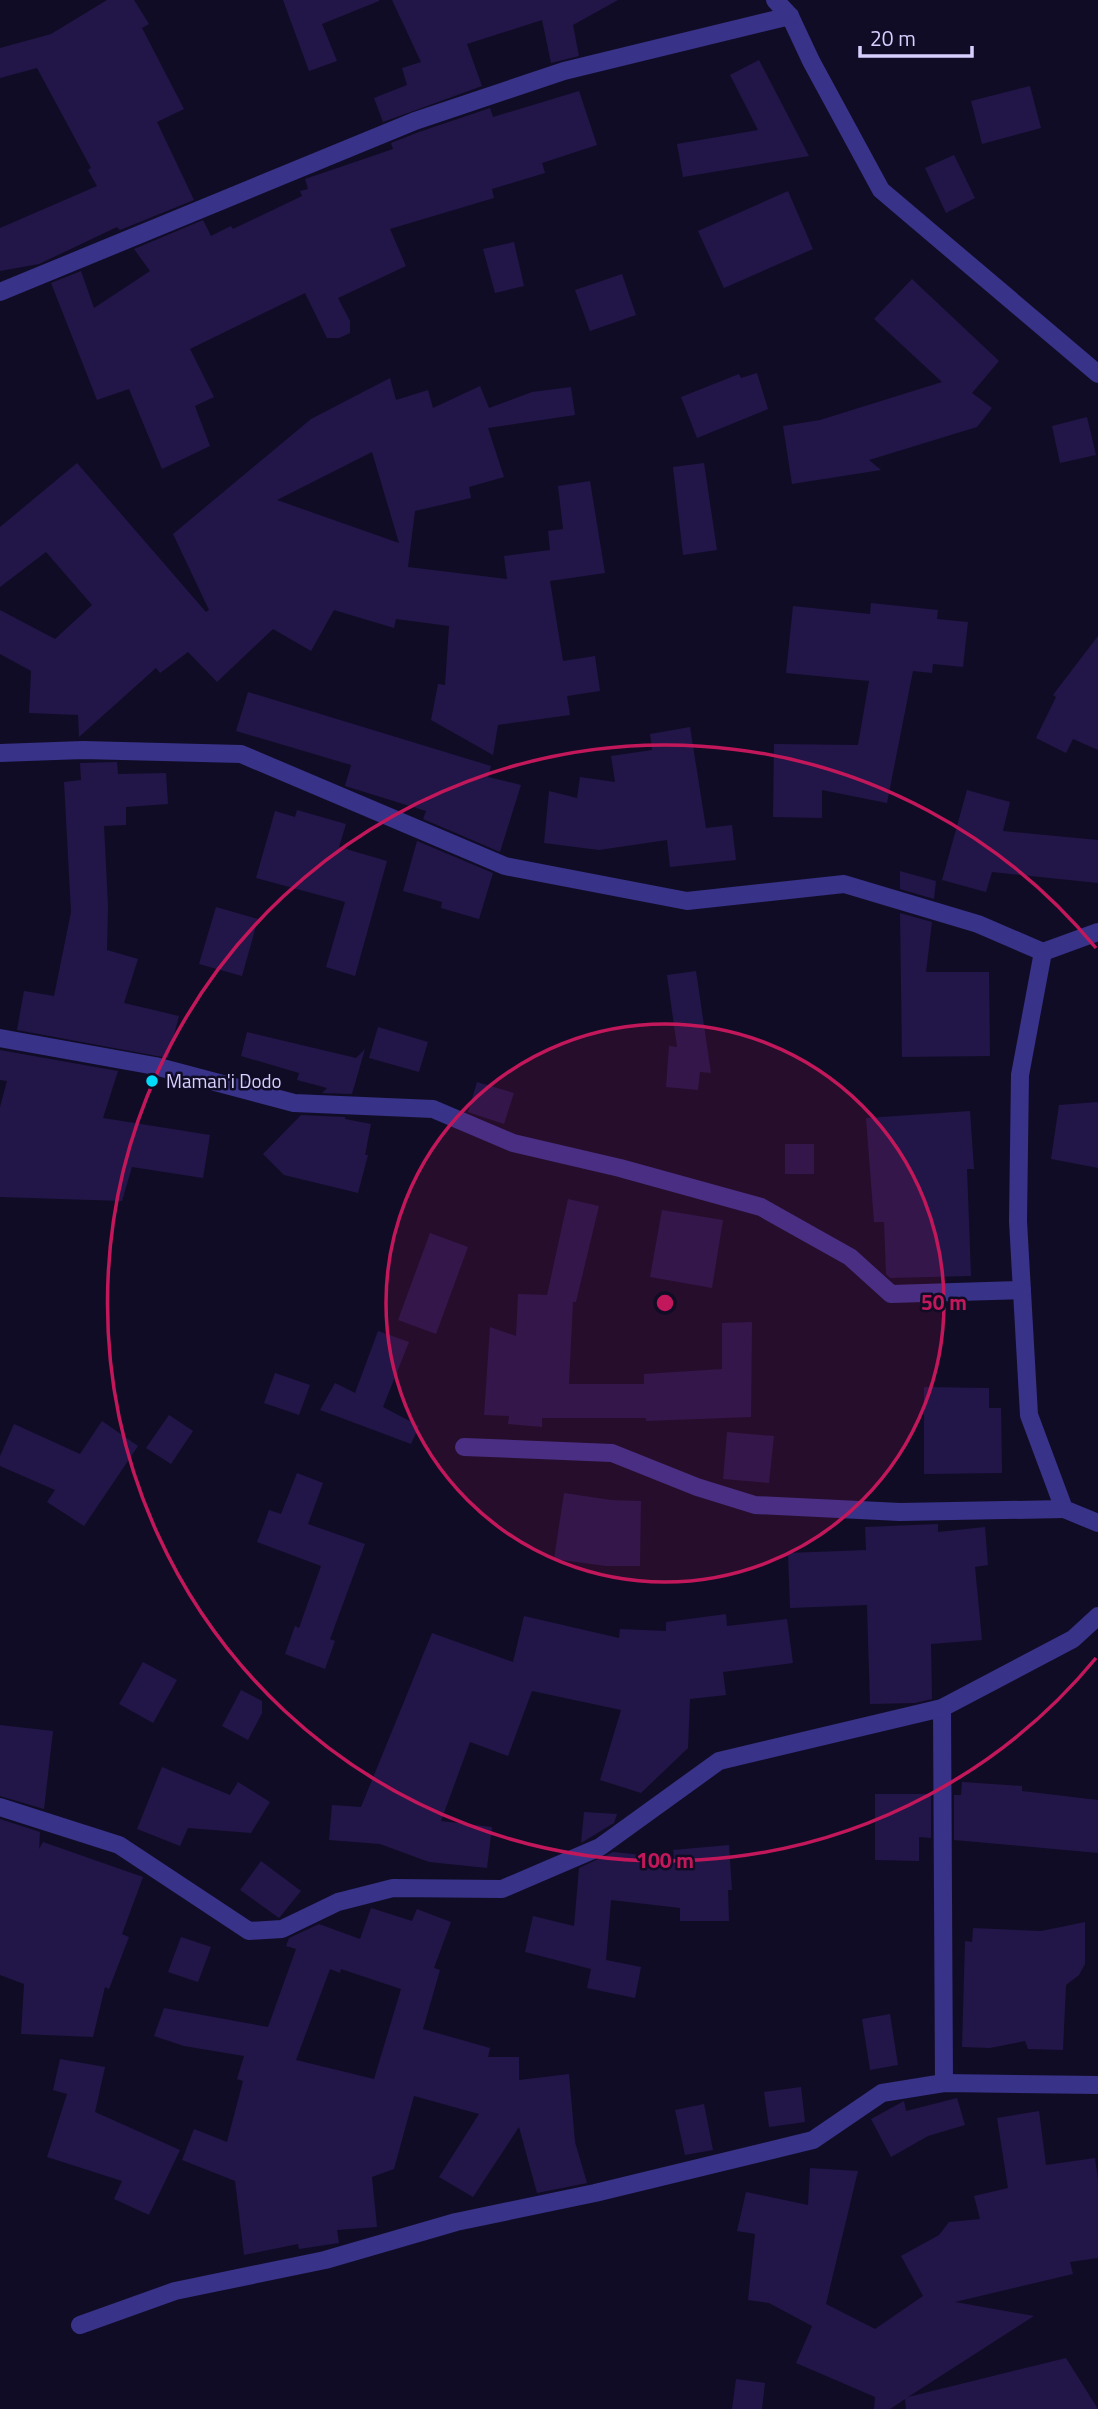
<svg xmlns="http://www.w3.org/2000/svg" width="1098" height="2409" viewBox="0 0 1098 2409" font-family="'Titillium Web',sans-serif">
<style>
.building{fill:#221648;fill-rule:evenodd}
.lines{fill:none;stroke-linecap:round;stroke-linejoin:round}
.street{stroke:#383289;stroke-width:18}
.ring{fill:none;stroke:#c2185b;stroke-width:3.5}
.poi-dot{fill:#00dbfb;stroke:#110c25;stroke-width:2.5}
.labels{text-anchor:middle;stroke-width:5;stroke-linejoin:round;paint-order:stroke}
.poi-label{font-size:19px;fill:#d7d0ff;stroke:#110c25;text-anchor:start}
.centre{fill:#c2185b;stroke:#110c25;stroke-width:3.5}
.ring-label{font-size:21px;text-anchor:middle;font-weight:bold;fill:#c2185b;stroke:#110c25;stroke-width:5;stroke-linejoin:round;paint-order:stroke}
</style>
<rect width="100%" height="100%" fill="#110c25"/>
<!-- building -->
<g class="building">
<polygon points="107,0 134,0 149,24 142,28 184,109 157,122 194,200 120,230 117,227 39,264 0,271 0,228 97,186 88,170 91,168 37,68 0,78 0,48 51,34"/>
<polygon points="283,0 379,0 379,1 322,24 337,61 309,71"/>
<polygon points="392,0 618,0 573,25 579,56 551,63 542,20 467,44 482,86 383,122 374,98 407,85 402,68 421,62"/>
<polygon points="759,60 809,156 683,177 677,144 758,130 730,75"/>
<polygon points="1030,86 1041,128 982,144 971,101"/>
<polygon points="579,91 597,145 542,163 545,173 492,189 494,198 390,229 406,266 338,298 350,321 350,333 339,338 327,338 305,293 190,349 214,397 195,406 210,446 162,469 129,389 97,400 51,283 81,271 94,308 150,271 134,249 203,220 211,236 231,226 233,229 302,196 300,191 308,189 305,179 393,149 391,143 419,132 490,108 493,117"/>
<polygon points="954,155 975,198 946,213 925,168"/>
<polygon points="788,191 813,249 724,288 698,231"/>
<polygon points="514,242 524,286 495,293 483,249"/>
<polygon points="622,274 636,315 590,331 575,290"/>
<polygon points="912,279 999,361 972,393 992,408 977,427 869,460 881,470 792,484 783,426 820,420 942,382 874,319"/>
<polygon points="757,373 768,409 697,438 681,397 739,374 741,378"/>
<path d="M390 378 396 400 428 390 433 408 480 386 489 408 532 392 571 387 575 415 488 428 504 477 469 487 471 498 415 511 408 567 507 579 504 556 550 550 548 531 563 529 558 486 590 481 605 573 550 581 563 661 595 656 600 691 567 696 570 715 498 725 493 755 431 720 438 684 445 685 449 626 396 619 394 628 334 610 311 651 273 629 217 682 188 652 160 673 156 668 79 737 78 715 29 713 31 671 0 654V610L55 639 92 605 46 552 0 587V527L77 463 206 612 209 610 173 534 311 419ZM372 452 399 543 277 500Z"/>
<polygon points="1087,417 1096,455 1060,463 1052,426"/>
<polygon points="704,463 717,550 683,555 673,467"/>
<polygon points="871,603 938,610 937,619 968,622 963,667 933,664 932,673 913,671 887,803 822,790 822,818 773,817 774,744 858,745 869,681 786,673 793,606 870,614"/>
<polygon points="1098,636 1098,750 1073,739 1066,753 1036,738 1056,697 1053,695"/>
<polygon points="248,692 491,766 488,777 521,785 500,852 423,819 426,811 345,786 351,765 236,731"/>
<polygon points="690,727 706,828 732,825 736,860 670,867 667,840 599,850 544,843 549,791 577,798 580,777 615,782 611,756 652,750 650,734"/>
<polygon points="117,762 118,774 166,773 168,804 126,807 126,825 104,826 108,906 107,950 138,959 124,1003 179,1016 168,1058 17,1030 24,991 54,996 71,912 64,782 81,780 80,763"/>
<polygon points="967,790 1010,802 1003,831 1098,840 1098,883 992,872 986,892 942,880"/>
<polygon points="297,810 346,824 339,847 387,861 355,976 326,967 345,902 256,878 275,811 295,817"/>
<polygon points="417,841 493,873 479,919 441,908 442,902 403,891"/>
<polygon points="900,871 936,881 934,899 900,889"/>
<polygon points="216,907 258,919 242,976 199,964"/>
<polygon points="900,913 932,922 926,972 989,972 990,1056 902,1057"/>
<polygon points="696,971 711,1073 700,1072 698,1090 666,1087 669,1046 677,1047 667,975"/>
<polygon points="378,1027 428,1042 419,1072 369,1058"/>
<polygon points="247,1032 356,1058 365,1049 352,1094 322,1093 327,1088 297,1080 299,1073 241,1056"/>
<polygon points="0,1050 118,1071 103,1118 210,1135 203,1178 132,1167 122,1201 0,1197 0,1107 7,1081 0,1080"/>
<polygon points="477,1082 514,1093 504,1124 468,1112"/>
<polygon points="1098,1102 1098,1168 1051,1159 1059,1105"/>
<polygon points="970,1111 974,1169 967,1169 971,1276 890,1278 886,1274 884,1222 874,1222 866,1118"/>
<polygon points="301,1115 345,1117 345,1119 371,1124 365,1155 368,1155 358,1193 284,1175 263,1154"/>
<rect x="785" y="1144" width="29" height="30"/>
<polygon points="568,1199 599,1206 576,1302 573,1302 569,1384 644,1384 644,1374 722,1369 722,1323 752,1322 751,1417 646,1421 646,1418 542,1418 542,1427 508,1424 509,1416 484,1415 490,1327 516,1336 518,1294 547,1295"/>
<polygon points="662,1210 723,1220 712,1288 650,1277"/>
<polygon points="430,1233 468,1247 436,1334 398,1320"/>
<polygon points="378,1331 409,1342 383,1407 419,1426 411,1444 320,1410 335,1383 355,1393"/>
<polygon points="275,1373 310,1385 299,1415 264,1403"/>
<polygon points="924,1387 989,1388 989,1408 1001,1408 1002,1473 924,1474"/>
<polygon points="169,1415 193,1431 171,1464 146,1448"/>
<polygon points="102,1421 138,1446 84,1526 47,1502 55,1490 0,1466 0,1456 14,1424 80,1454"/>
<polygon points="727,1432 774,1436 769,1483 723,1479"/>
<polygon points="297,1473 323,1483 308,1524 365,1544 330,1639 335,1641 325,1669 285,1654 295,1626 299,1628 321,1566 257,1542 269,1510 281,1514"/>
<polygon points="564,1493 611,1500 641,1501 640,1566 606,1566 554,1559"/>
<polygon points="938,1524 938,1532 985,1527 988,1565 975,1567 982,1640 931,1644 932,1699 915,1703 870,1704 867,1605 790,1608 788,1553 866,1550 865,1527"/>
<polygon points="726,1614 727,1626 787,1619 793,1663 723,1672 726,1695 690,1699 688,1748 641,1793 600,1780 621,1710 532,1691 508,1756 470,1742 441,1821 492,1827 487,1868 429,1862 380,1844 329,1840 332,1805 361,1807 432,1633 513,1662 524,1616 619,1638 620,1629 666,1631 666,1622"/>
<polygon points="143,1662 177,1680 153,1723 119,1704"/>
<polygon points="241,1690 262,1701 262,1713 248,1740 222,1726"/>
<polygon points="0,1725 53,1731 44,1809 0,1796"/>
<polygon points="162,1767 230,1795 238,1782 270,1802 251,1833 188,1828 180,1846 137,1829"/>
<polygon points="962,1782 1022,1786 1022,1791 1098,1800 1098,1853 954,1840 954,1795 961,1795"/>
<polygon points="875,1794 931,1794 931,1838 919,1837 919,1861 875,1860"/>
<polygon points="584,1812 617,1814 614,1823 581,1843"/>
<polygon points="0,1819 40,1832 39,1849 43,1842 143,1877 122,1934 129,1937 109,1989 105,1987 93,2037 21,2034 24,1984 0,1975"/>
<polygon points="729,1845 732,1890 728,1890 729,1921 680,1921 680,1908 611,1900 606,1960 641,1967 635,1998 587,1988 591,1969 525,1952 533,1916 574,1926 579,1868 613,1852 674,1858 673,1850"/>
<polygon points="261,1861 301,1891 279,1918 240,1890"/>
<path d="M371 1908 412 1921 417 1909 451 1922 434 1968 440 1970 423 2029 490 2048 488 2057H519V2080L569 2074 575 2142 587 2183 537 2193 519 2127 473 2197 439 2177 479 2114 414 2096 394 2169 372 2177 377 2227 337 2230 339 2243 299 2249 298 2244 244 2255 235 2181 182 2160 194 2129 227 2142 243 2081 237 2079 244 2056 184 2046 154 2036 164 2008 268 2027 296 1949 286 1946 289 1938 319 1924 360 1939ZM330 1969 340 1973 341 1969 401 1989 374 2079 296 2060Z"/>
<polygon points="1085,1922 1085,1964 1079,1975 1066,1985 1063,2050 1028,2049 1025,2041 990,2048 962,2047 965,1941 972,1942 973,1928 1041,1931"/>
<polygon points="181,1937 211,1947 198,1982 168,1972"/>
<polygon points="890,2014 898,2065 870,2070 862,2019"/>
<polygon points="60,2059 105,2067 95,2112 180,2150 149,2215 114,2199 122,2181 47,2157 67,2094 53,2090"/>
<polygon points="801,2087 805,2122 769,2127 764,2092"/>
<polygon points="957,2098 965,2125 928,2136 891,2157 871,2119 904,2101 906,2111"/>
<polygon points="704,2104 713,2150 685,2155 675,2110"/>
<polygon points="1039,2111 1046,2165 1095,2158 1098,2180 1098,2258 1070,2262 1073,2274 955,2302 1034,2316 908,2397 1066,2358 1098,2409 906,2409 905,2399 890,2409 874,2409 875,2397 796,2363 812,2326 769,2303 748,2300 755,2234 737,2231 746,2192 808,2205 810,2168 858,2171 826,2304 875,2329 923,2296 901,2256 939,2235 949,2222 980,2219 974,2196 1008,2188 997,2118"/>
<polygon points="736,2379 765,2383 762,2409 732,2409"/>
</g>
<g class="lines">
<!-- street -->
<g class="street">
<polyline points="775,0 790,16 811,61 881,190 1098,374"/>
<polyline points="0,292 415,121 564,71 790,16"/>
<polyline points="0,753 83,750 241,754 505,866 687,901 844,884 978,924 1043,952 1098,932"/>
<polyline points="1043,952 1020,1075 1018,1221 1029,1415 1064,1509 1098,1523"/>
<polyline points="0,1038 155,1066 294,1103 433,1109 513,1143 620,1168 761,1207 850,1257 891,1294 1022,1290"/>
<polyline points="464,1447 612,1453 697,1487 755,1505 900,1512 1064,1509"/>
<polyline points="942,1708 944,2083"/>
<polyline points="0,1807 119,1845 249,1931 282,1929 338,1902 393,1888 502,1889 600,1847 719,1761 942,1708 1073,1639 1098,1616"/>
<polyline points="80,2325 175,2291 325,2260 456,2222 595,2193 813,2140 882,2093 944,2083 1098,2085"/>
</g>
</g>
<!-- distance rings -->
<circle cx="665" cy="1303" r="279" fill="#c2185b" fill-opacity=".12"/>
<g class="ring">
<circle cx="665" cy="1303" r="279"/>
<path d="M1096 1658A558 558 0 1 1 1096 948"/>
</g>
<!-- markers -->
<circle class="poi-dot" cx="152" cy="1081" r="7"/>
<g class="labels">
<!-- poi labels -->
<g class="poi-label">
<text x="166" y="1088">Maman'i Dodo</text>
</g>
</g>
<circle cx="665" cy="1303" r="10" class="centre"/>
<g class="ring-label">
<text x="944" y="1310">50 m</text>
<text x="665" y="1868">100 m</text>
</g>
<!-- scale -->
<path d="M860 46v10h112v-10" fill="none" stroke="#d7d0ff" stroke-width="3.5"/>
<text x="870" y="46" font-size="21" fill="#d7d0ff" stroke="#110c25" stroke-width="5" paint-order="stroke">20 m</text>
</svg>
